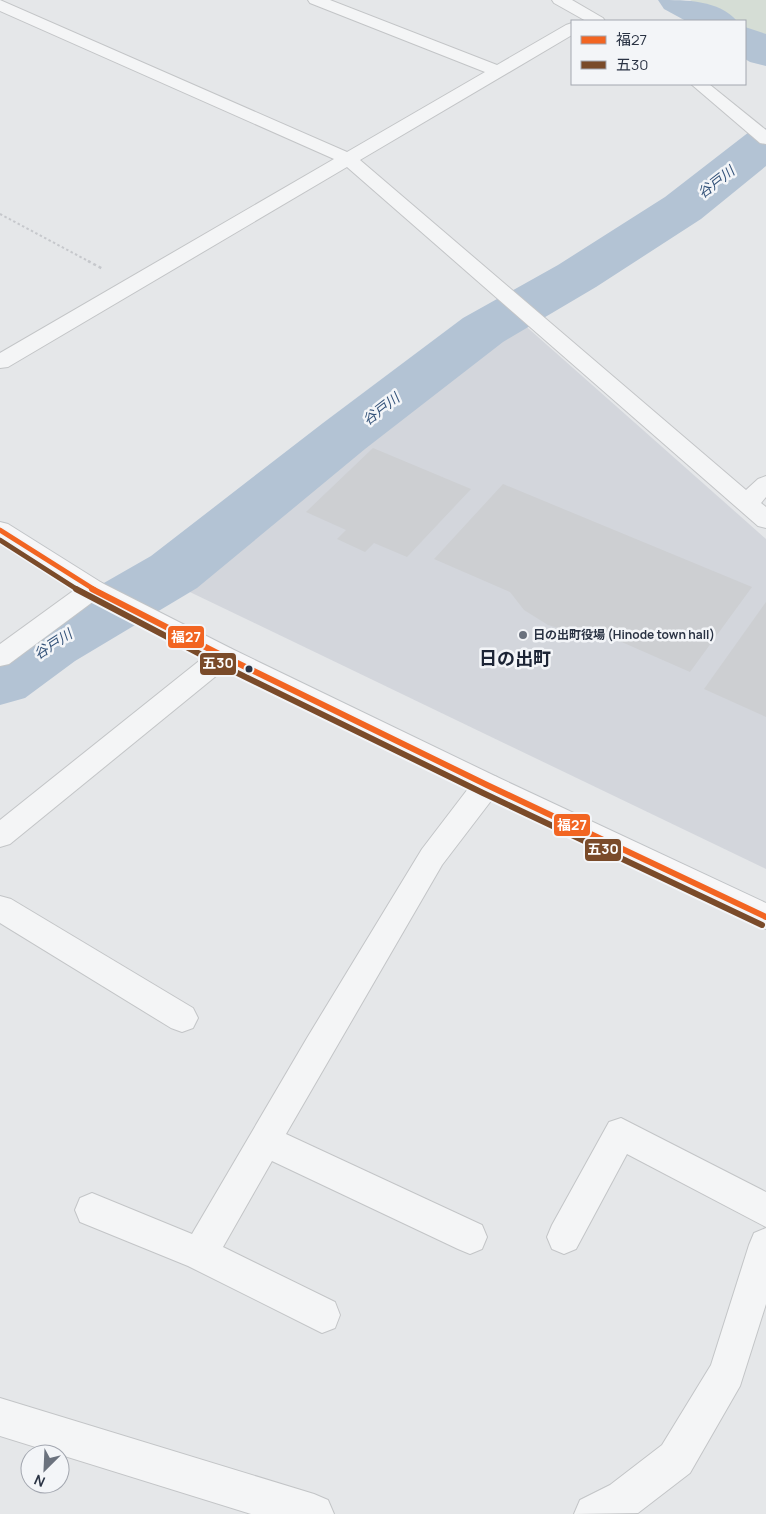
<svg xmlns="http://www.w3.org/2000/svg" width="766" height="1514" viewBox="0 0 766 1514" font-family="Manrope,'Noto Sans JP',sans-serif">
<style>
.built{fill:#d3d6dc}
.green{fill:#d5ddd5}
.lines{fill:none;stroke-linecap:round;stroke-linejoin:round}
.river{fill:#b3c3d4;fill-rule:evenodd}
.building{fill:#cdcfd2}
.minor-casing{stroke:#c3c5c7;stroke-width:2}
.major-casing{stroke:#c1c4c7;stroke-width:2}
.path-far1{stroke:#c6c8cc;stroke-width:2;stroke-dasharray:2.5 2.5;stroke-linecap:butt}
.path{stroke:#c6c8cc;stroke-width:2.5;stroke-dasharray:3 3;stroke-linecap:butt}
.minor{fill:#f4f5f6;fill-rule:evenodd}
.major{fill:#f7f7f8;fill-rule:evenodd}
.bus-1-far1-casing{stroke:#f3f5f8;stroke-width:8}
.bus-1-casing{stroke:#f3f5f8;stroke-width:10}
.bus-2-far1-casing{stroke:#f3f5f8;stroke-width:8}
.bus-2-casing{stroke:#f3f5f8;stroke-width:10}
.bus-1-far1{stroke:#f26522;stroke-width:5}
.bus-1{stroke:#f26522;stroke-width:6}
.bus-2-far1{stroke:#7a4b2a;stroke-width:5}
.bus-2{stroke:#7a4b2a;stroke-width:6}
.poi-dot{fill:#6b727e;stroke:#f3f5f8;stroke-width:2}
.bus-dot{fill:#2a3344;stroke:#f3f5f8;stroke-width:2}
.labels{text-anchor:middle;stroke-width:5;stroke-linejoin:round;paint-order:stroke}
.poi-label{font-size:12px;font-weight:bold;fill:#2a3344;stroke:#f3f5f8;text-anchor:start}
.water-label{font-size:14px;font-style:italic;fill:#335279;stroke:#f3f5f8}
.district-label{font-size:18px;font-weight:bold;fill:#1c2435;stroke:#f3f5f8}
.line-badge{stroke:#f3f5f8;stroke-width:2}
.badge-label{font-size:14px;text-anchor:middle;font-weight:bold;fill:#fff}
</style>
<rect width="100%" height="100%" fill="#e5e7e9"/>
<!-- built -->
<polygon class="built" points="520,321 766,539 766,869 169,582"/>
<!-- green -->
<polygon class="green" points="690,0 766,0 766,42 745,30 745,21 728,21"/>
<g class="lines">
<!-- river -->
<g class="river">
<path d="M658 0C688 0 718 0 737 21H686L664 9Z"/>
<polygon points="745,27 766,34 766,66 750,62 745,59"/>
<polygon points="766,128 766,166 701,219 596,287 503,342 365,449 197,588 75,661 25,698 0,705 0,645 27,627 151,556 323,423 463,318 558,265 665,197 749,132"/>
</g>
</g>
<!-- building -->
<g class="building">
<polygon points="373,448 471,489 407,557 374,543 365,552 337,539 346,530 306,512"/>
<polygon points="503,484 752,587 690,672 608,636 579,634 548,625 524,610 510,592 434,559"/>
<polygon points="766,602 766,717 704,689"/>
</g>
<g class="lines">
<defs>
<g id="minor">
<polygon points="0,0 347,152 485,72 310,3 308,0 330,0 497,65 566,25 572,23 572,35 360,160 746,490 758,479 766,476 766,497 761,503 766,507 766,528 758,526 347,167 8,367 0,368 0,353 334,159 0,11"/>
<polygon points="552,0 572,0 603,18 605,21 586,21 554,3"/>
<polygon points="691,84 709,84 766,130 766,144 760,143"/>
<polygon points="93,580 102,583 105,589 102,595 9,664 0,666 0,644 84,583"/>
<polygon points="223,647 232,649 236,656 232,663 10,844 0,847 0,820 214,649"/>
<polygon points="487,774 497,777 501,785 497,793 442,865 286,1134 482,1225 487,1237 482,1249 470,1254 458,1249 272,1161 223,1247 335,1302 340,1315 335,1328 322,1333 188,1266 80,1222 75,1210 80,1198 92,1193 192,1234 307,1038 422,849 477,777"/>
<polygon points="0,896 11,899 193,1008 198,1018 193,1028 182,1032 171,1028 0,923"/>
<polygon points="621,1118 766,1192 766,1227 627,1154 576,1249 564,1254 552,1249 547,1237 552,1225 609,1122"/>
<polygon points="766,1228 766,1304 740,1386 690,1473 638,1513 574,1514 580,1500 610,1485 662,1445 711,1365 749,1245 754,1233"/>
<polygon points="0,1398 314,1494 328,1500 334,1514 251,1514 0,1436"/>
</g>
<polygon id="major" points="0,522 8,524 102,583 232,649 497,777 766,903 766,929 477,793 214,663 84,595 0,541"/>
</defs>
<!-- minor casing -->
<use href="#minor" class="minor-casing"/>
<!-- major casing -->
<use href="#major" class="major-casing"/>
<!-- path-far1 -->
<polyline class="path-far1" points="0,214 90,262"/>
<!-- path -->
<polyline class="path" points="88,261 103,269"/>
<!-- minor -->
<use href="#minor" class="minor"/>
<!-- major -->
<use href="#major" class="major"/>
<defs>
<polyline id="bus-1-far1" points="0,530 95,590"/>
<polyline id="bus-1" points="92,589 223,656 487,785 766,917"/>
<polyline id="bus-2-far1" points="0,540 78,590"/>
<polyline id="bus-2" points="76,589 219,664 483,793 762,925"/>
</defs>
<!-- bus-1-far1 casing -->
<use href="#bus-1-far1" class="bus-1-far1-casing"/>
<!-- bus-1 casing -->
<use href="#bus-1" class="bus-1-casing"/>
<!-- bus-2-far1 casing -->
<use href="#bus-2-far1" class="bus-2-far1-casing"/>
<!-- bus-2 casing -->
<use href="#bus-2" class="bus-2-casing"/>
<!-- bus-1-far1 -->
<use href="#bus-1-far1" class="bus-1-far1"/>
<!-- bus-1 -->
<use href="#bus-1" class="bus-1"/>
<!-- bus-2-far1 -->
<use href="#bus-2-far1" class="bus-2-far1"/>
<!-- bus-2 -->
<use href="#bus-2" class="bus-2"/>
</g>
<!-- markers -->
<circle class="poi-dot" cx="523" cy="635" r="5"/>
<circle class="bus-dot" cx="249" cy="669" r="4.5"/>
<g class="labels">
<!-- poi labels -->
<g class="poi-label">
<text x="533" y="639">日の出町役場 (Hinode town hall)</text>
</g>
<!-- water labels -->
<g class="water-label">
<text transform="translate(716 182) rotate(-38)" y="5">谷戸川</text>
<text transform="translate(381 409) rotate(-38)" y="5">谷戸川</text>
<text transform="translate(53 644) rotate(-33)" y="5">谷戸川</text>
</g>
<!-- district labels -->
<g class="district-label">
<text x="515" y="665">日の出町</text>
</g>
</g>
<g class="line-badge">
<rect x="167" y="625" width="38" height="24" rx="5" fill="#f26522"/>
<rect x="199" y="652" width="38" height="24" rx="5" fill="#7a4b2a"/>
<rect x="553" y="813" width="38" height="24" rx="5" fill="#f26522"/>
<rect x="584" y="838" width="38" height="24" rx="5" fill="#7a4b2a"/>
</g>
<g class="badge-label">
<text x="186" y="642">福27</text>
<text x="218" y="668">五30</text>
<text x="572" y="830">福27</text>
<text x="603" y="854">五30</text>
</g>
<!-- legend -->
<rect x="571" y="20" width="175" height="65" fill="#f3f5f8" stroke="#a3a7b0"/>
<rect x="581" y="36" width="25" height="8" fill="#f26522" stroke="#a3a7b0"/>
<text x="616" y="45" font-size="15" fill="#2a3344">福27</text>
<rect x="581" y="61" width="25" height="8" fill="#7a4b2a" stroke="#a3a7b0"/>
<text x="616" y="70" font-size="15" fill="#2a3344">五30</text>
<!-- north arrow -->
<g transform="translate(45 1469) rotate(204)"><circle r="24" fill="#f3f5f8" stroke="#a3a7b0"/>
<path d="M0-4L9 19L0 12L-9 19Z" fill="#6b727e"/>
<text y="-8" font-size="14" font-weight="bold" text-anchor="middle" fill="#2a3344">N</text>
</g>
</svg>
